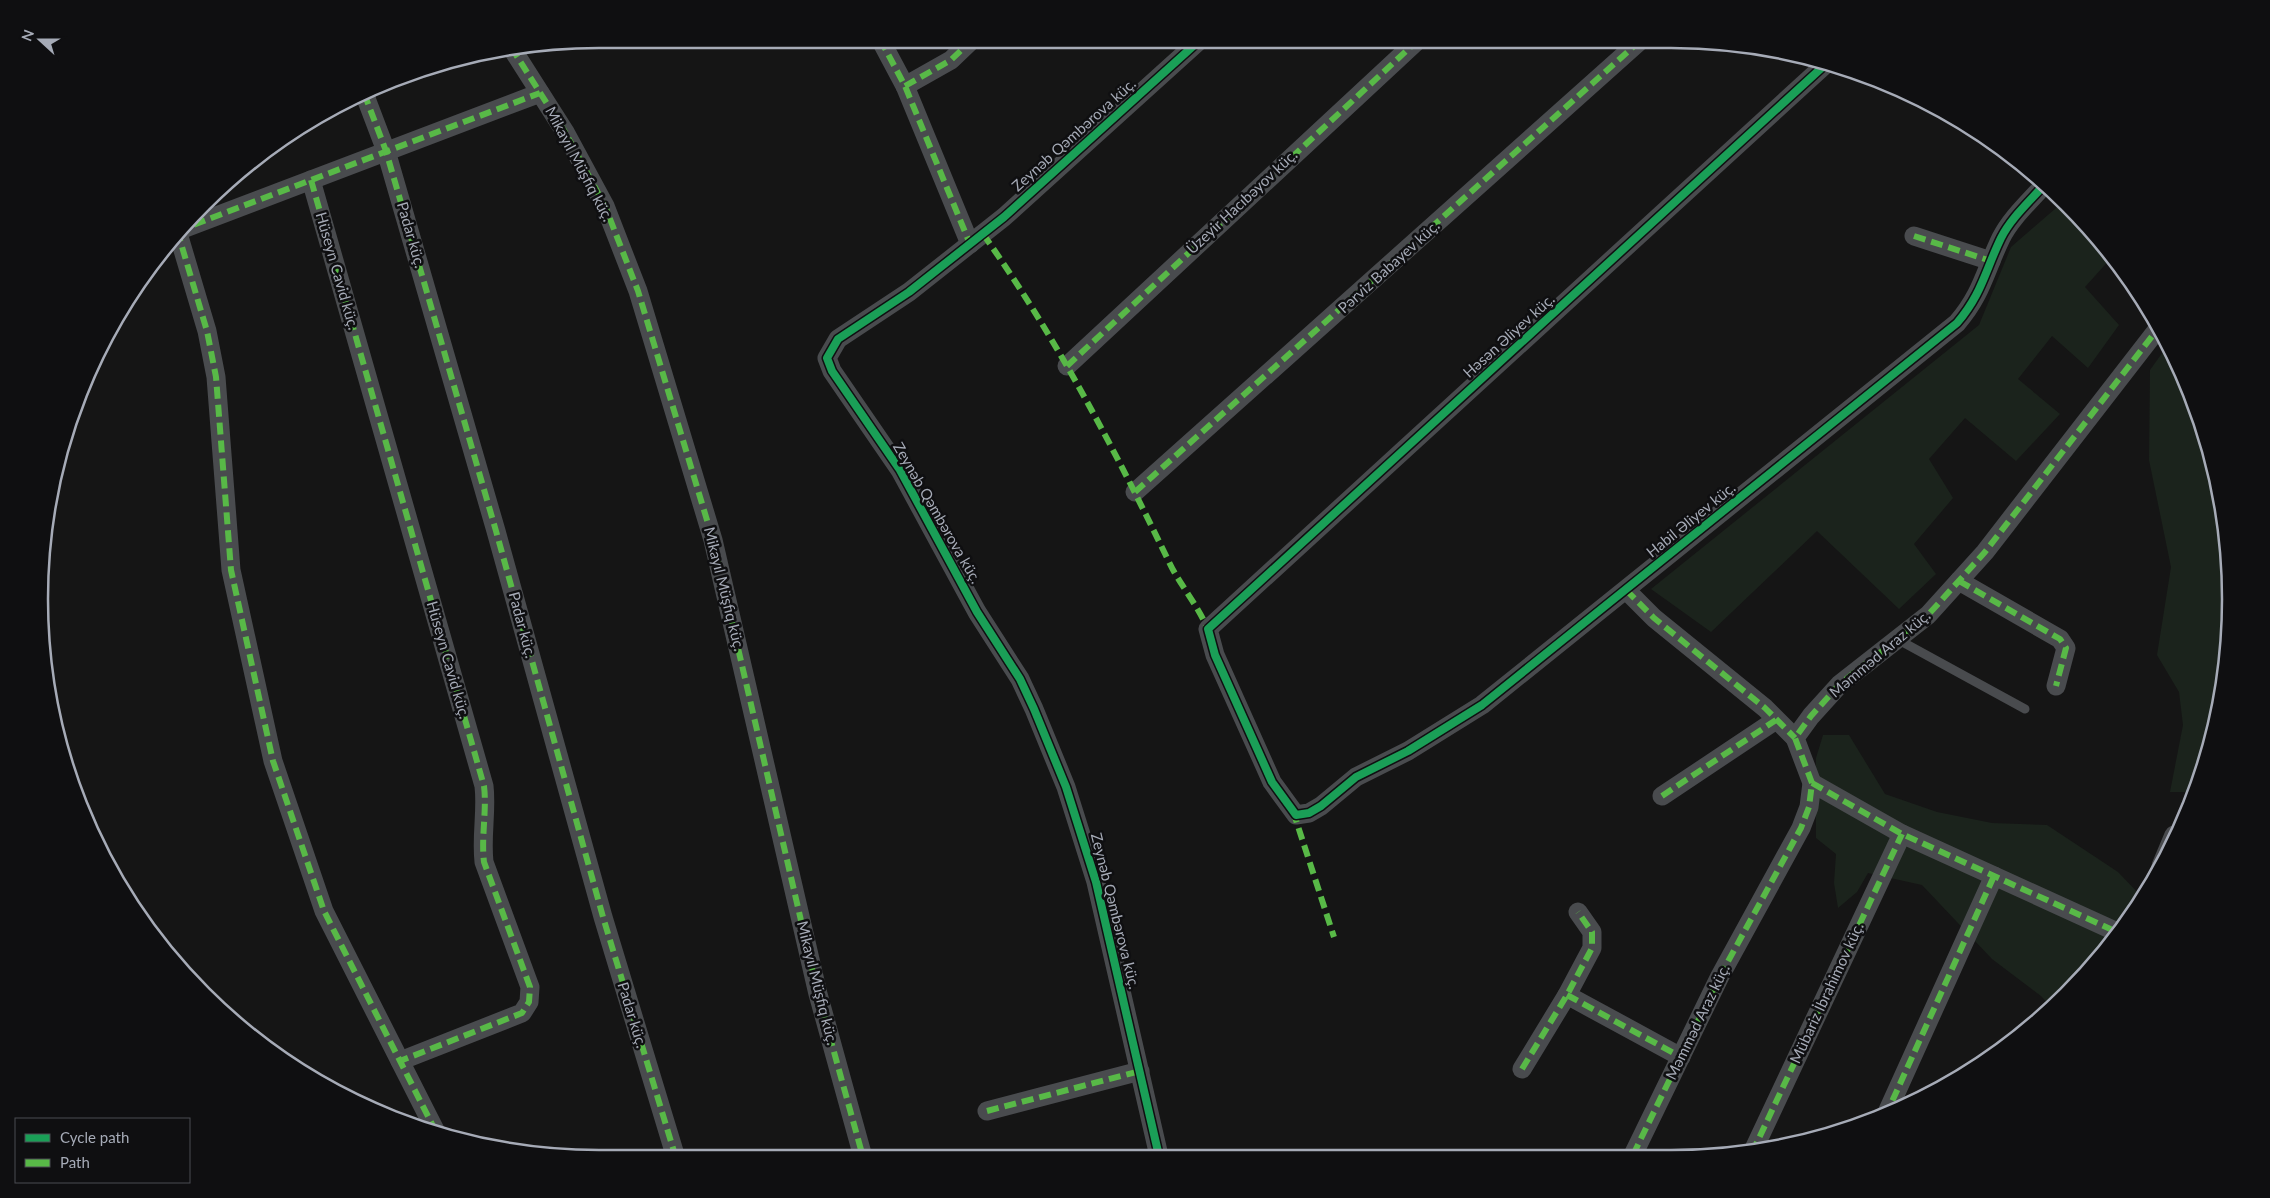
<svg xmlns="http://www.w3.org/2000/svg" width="2270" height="1198" viewBox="0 0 2270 1198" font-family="Lato,sans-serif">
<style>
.green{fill:#1b231c}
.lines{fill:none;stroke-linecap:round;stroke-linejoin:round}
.lane{stroke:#494b4e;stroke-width:9}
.street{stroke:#494b4e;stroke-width:19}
.quiet{stroke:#58b947;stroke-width:6;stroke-dasharray:12 6;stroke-linecap:butt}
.cycleway-casing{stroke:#0f0f11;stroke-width:11}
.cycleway{stroke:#1a9f57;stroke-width:8}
.labels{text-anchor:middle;stroke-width:5;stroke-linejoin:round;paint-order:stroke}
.street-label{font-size:15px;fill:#a6abb7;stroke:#0f0f11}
.rim{fill:none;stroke:#a6abb7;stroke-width:2.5}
</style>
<rect width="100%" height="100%" fill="#151515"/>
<!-- green -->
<g class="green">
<polygon points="2063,202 2092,230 2112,257 2085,287 2119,325 2088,368 2052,336 2018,379 2060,414 2016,461 1965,418 1929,459 1953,498 1914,544 1936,574 1899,609 1817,531 1711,632 1651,589 1979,325 2011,247"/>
<polygon points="2168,345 2202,419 2226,526 2230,636 2212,744 2194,792 2170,792 2183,725 2179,692 2157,655 2171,567 2149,460 2150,370"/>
<polygon points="1823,735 1849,735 1885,794 1937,812 1992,823 2047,825 2118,872 2141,896 2092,968 2051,1007 2041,996 1992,959 1922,885 1868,873 1857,892 1838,908 1834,883 1836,854 1816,838 1816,758"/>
</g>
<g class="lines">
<!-- lane -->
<polyline class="lane" points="1897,639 2025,709"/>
<!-- street -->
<g class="street">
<polyline points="880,39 905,86 970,244"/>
<polyline points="511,47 565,132 605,206 638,291 713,540 818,994 863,1157"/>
<path d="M1828 62 1208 629 1215 655 1272 782 1296 815 1309 813 1321 806 1356 777 1408 751 1482 705 1957 323C1982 294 1985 271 2001 238 2011 218 2029 202 2044 185"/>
<polyline points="905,86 951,60 973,39"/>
<polyline points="364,93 386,151 496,531 603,917 676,1158"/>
<path d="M311 180 484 786C487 811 481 836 484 862L530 987 529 1002 522 1013 400 1061"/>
<polyline points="177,230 207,331 216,377 231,570 273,761 324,911 437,1134"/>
<polyline points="177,231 540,93"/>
<polyline points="1914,236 1991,261"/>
<polyline points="1067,366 1418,40"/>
<polyline points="1135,492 1641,40"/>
<polyline points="1959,581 2060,639 2066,648 2056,686"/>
<polyline points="1626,590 1654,618 1765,708 1795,738"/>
<polyline points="1812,783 1902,834 2117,932"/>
<polyline points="1662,796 1776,720"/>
<polyline points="2161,866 2174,835"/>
<polyline points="1567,995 1681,1057"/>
<polyline points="1522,1069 1567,995 1592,948 1592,932 1578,912"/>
<polyline points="987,1111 1140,1071"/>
<polyline points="1885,1117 1994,876"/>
<polyline points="1752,1153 1902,834"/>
<polyline points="1633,1155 1720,976 1801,828 1809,807 1812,783 1795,738 1811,716 1840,684 1928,615 1985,552 2160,326"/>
<polyline points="1159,1156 1096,882 1066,787 1034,709 1020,679 977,612 900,470 832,371 827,358 838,339 909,292 1004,217 1201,39"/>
</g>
<!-- quiet -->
<g class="quiet">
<polyline points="880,39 905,86 970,244"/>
<polyline points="511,47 565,132 605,206 638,291 713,540 818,994 863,1157"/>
<polyline points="905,86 951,60 973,39"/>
<polyline points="364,93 386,151 496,531 603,917 676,1158"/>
<path d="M311 180 484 786C487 811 481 836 484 862L530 987 529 1002 522 1013 400 1061"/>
<polyline points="177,230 207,331 216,377 231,570 273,761 324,911 437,1134"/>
<polyline points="177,231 540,93"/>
<path d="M983 234C1056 337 1115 450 1170 564 1180 585 1203 612 1209 634"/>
<polyline points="1914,236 1991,261"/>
<polyline points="1067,366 1418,40"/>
<polyline points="1135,492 1641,40"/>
<polyline points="1959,581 2060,639 2066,648 2056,686"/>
<polyline points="1626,590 1654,618 1765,708 1795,738"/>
<polyline points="1812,783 1902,834 2117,932"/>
<polyline points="1662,796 1776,720"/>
<polyline points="1293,811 1334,937"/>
<polyline points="2161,866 2174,835"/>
<polyline points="1567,995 1681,1057"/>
<polyline points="1522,1069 1567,995 1592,948 1592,932 1578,912"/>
<polyline points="987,1111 1140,1071"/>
<polyline points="1885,1117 1994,876"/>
<polyline points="1752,1153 1902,834"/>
<polyline points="1633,1155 1720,976 1801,828 1809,807 1812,783 1795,738 1811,716 1840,684 1928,615 1985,552 2160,326"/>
</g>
<defs>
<g id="cycleway">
<path d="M1828 62 1208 629 1215 655 1272 782 1296 815 1309 813 1321 806 1356 777 1408 751 1482 705 1957 323C1982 294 1985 271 2001 238 2011 218 2029 202 2044 185"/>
<polyline points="1159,1156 1096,882 1066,787 1034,709 1020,679 977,612 900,470 832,371 827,358 838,339 909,292 1004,217 1201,39"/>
</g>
</defs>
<!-- cycleway casing -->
<use href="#cycleway" class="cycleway-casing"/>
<!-- cycleway -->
<use href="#cycleway" class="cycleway"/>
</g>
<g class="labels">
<!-- street labels -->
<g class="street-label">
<text transform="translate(1074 135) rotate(-42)" y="5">Zeynəb Qəmbərova küç.</text>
<text transform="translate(579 164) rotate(62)" y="5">Mikayıl Müşfiq küç.</text>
<text transform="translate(1242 202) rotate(-43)" y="5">Üzeyir Hacıbəyov küç.</text>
<text transform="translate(411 235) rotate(74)" y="5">Padar küç.</text>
<text transform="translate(1389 267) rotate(-42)" y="5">Pərviz Babayev küç.</text>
<text transform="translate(337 271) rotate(74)" y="5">Hüseyn Cavid küç.</text>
<text transform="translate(1509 336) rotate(-42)" y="5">Həsən Əliyev küç.</text>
<text transform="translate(937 513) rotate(60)" y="5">Zeynəb Qəmbərova küç.</text>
<text transform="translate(1691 520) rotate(-39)" y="5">Habil Əliyev küç.</text>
<text transform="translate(724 589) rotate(76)" y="5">Mikayıl Müşfiq küç.</text>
<text transform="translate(522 625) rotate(75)" y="5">Padar küç.</text>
<text transform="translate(1880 654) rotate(-40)" y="5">Məmməd Araz küç.</text>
<text transform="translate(448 660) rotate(74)" y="5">Hüseyn Cavid küç.</text>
<text transform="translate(1115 911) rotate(76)" y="5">Zeynəb Qəmbərova küç.</text>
<text transform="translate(817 983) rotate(76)" y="5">Mikayıl Müşfiq küç.</text>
<text transform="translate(1827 993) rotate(-65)" y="5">Mübariz İbrahimov küç.</text>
<text transform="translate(632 1015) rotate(73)" y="5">Padar küç.</text>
<text transform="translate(1698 1022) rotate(-64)" y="5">Məmməd Araz küç.</text>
</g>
</g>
<!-- crop -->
<path d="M0 0H2270V1198H0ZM599 48H1671A551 551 0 0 1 2222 599V599A551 551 0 0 1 1671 1150H599A551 551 0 0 1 48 599V599A551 551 0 0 1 599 48Z" fill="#0f0f11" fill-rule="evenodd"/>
<path class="rim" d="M599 48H1671A551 551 0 0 1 2222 599V599A551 551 0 0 1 1671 1150H599A551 551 0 0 1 48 599V599A551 551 0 0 1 599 48Z"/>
<!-- legend -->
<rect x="15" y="1118" width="175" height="65" fill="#0f0f11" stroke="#4b4d53"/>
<rect x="25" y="1134" width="25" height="8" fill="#1a9f57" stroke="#4b4d53"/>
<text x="60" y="1143" font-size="15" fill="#a6abb7">Cycle path</text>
<rect x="25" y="1159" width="25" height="8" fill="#58b947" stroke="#4b4d53"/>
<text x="60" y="1168" font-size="15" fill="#a6abb7">Path</text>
<!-- north arrow -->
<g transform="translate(40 40) rotate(291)" stroke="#0f0f11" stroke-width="4" paint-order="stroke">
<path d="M0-4L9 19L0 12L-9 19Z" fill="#a6abb7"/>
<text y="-8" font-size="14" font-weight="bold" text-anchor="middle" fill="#a6abb7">N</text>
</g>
</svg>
